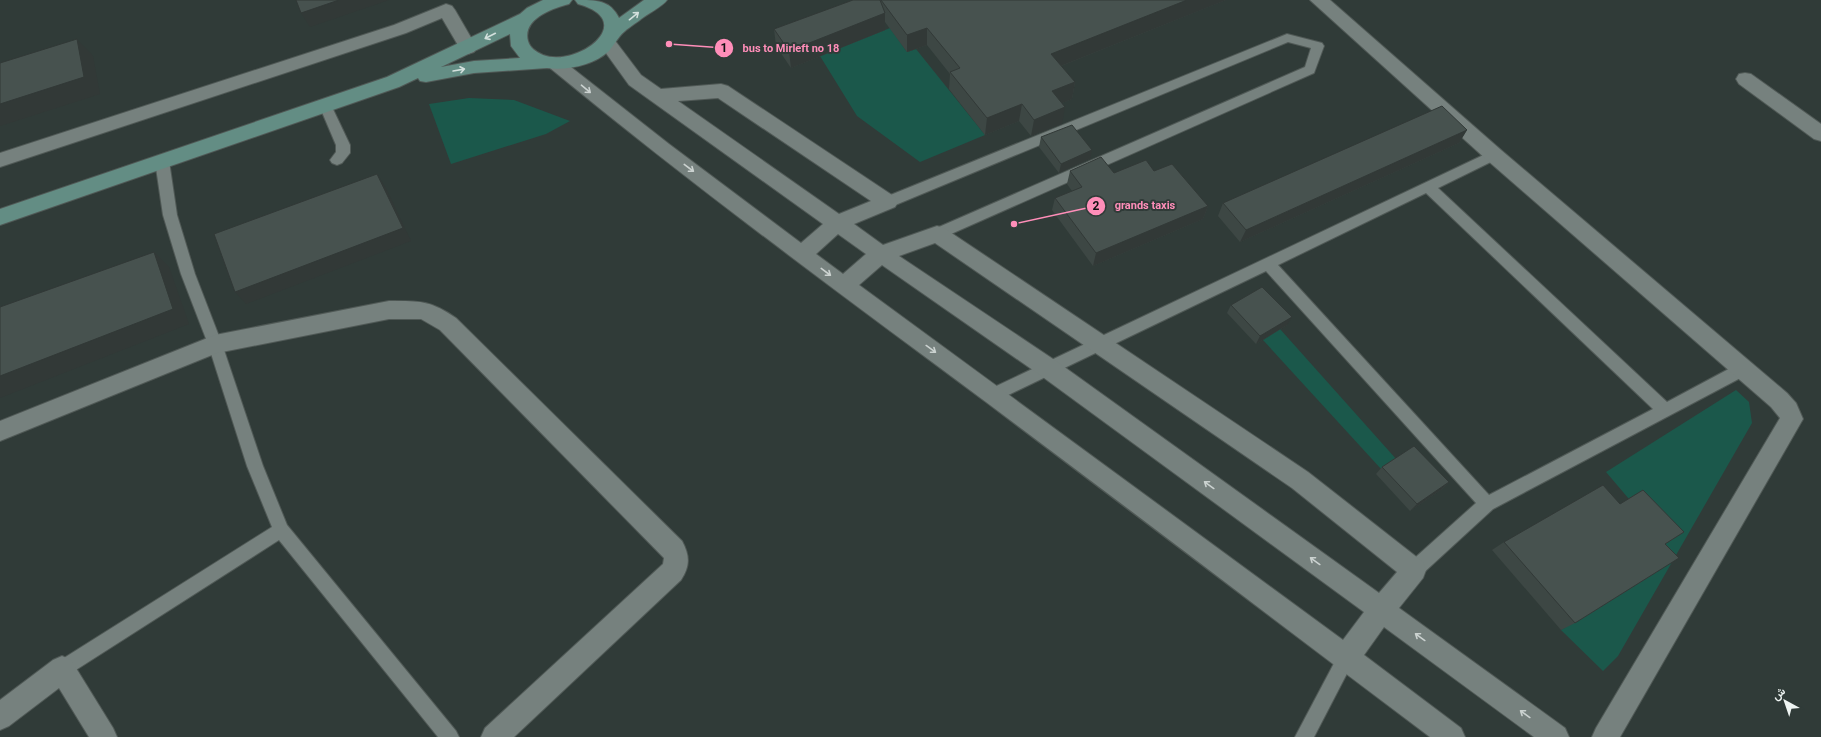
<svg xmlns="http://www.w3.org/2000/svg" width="1821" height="737" viewBox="0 0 1821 737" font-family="Roboto,Vazirmatn,sans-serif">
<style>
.green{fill:#1b584b}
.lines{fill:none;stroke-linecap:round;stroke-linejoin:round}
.lane-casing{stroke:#505956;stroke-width:2}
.street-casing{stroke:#505956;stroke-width:2}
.secondary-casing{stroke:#505956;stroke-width:2}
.lane{fill:#76817e;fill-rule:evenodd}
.street{fill:#76817e;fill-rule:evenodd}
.secondary{fill:#638d84;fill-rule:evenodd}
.wall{fill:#3d4744}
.shaded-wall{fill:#323937}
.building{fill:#47524f;stroke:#323937}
.oneway{stroke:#d3e0dd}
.oneway2{stroke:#cbd2d0}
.leader{fill:none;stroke:#ff8eb9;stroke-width:1.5}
.callout-dot{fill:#ff8eb9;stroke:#303b38;stroke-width:1.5}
.mark-label{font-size:12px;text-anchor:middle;font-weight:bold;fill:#111}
.callout-label{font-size:11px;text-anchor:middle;font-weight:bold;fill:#ff8eb9;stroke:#303b38;stroke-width:4;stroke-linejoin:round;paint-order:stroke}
</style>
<rect width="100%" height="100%" fill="#303b38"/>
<!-- green -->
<g class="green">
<polygon points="890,28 907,52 916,49 985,135 920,162 857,116 820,56"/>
<polygon points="469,98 514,100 570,121 546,134 451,164 429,104"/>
<polygon points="1280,329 1397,460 1382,470 1263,340"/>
<polygon points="1736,390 1749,402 1752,423 1618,656 1603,671 1561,630 1663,567 1629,499 1606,472"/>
</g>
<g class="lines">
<defs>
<g id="lane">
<polygon points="1287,34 1322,43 1324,46 1314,73 942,238 937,239 932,238 930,234 932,230 1305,67 1311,48 1288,42 893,206 888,207 883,206 881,202 883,198"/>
<polygon points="325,100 329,102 331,105 350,145 350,153 342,163 337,165 332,163 330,160 336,152 336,145 319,105 321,102"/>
<path d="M1494 150 1499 152 1501 155 1499 158 1438 188 1667 402 1738 364 1743 363 1748 364 1751 369 1748 374 1493 509 1420 576 1414 578 1408 576 1406 570 1408 564 1476 503 1266 271 998 400 993 402 988 400 985 395 988 390ZM1426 193 1653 409 1489 495 1278 265Z"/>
<polygon points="162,156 167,157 169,161 177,215 195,274 222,344 263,466 287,525 456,731 459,737 438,737 279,540 68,675 62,678 56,675 53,669 56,663 272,527 247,466 208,344 181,274 163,215 155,161 157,157"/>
<polygon points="1346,649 1352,652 1355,658 1314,737 1295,737 1340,652"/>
</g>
<g id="street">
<polygon points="1310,0 1330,0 1501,150 1787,393 1796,403 1803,419 1620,737 1592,737 1596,728 1780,418 1771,407 1487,160"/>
<polygon points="446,4 452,6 455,10 477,48 474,52 468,54 462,52 442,18 406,33 0,167 0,153 394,25"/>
<path d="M607 36 613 38 641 75 661 89 721 84 728 86 895 197 898 202 895 207 854 224 883 245 937 226 944 228 1308 472 1423 562 1426 570 1423 578 1399 608 1565 728 1569 737H1534L1384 627 1364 655 1461 728 1465 737H1430C1282 626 1135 513 986 402 839 293 692 185 550 68L547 64 550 60 556 58 562 60 669 144 801 243 823 224 629 85 598 42 601 38ZM718 98 871 201 839 214 678 101ZM838 234 866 254 843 274 816 254ZM935 243 1292 488 1397 572 1379 593 1056 361 899 256ZM882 265 1040 375 1364 612 1343 640 859 285Z"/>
<polygon points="1745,73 1751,74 1821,124 1821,141 1814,139 1739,84 1736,79 1739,74"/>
<path d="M389 301C419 301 430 300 456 318L682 541C690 556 690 566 681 580L514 737H481L485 728 663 564 664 558 440 330 421 319H389L217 353 0 441V421L215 335Z"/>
<polygon points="62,656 71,660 113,728 117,737 89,737 59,688 9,726 0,730 0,700 53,660"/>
</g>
<path id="secondary" d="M543 0H572L569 4C553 8 522 19 528 41 530 48 536 52 543 55 577 68 640 21 578 4L575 0C597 0 610 0 619 18L644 0H667C663 6 646 15 640 20 633 25 625 30 620 36 616 41 613 46 609 51 594 65 567 71 547 68L474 73 426 82 420 81 418 78 399 87 0 225V209L387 77 520 14 527 8ZM510 34 511 46 520 58 474 61 441 67Z"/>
</defs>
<!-- lane casing -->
<use href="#lane" class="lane-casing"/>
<!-- street casing -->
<use href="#street" class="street-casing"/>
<!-- secondary casing -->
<use href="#secondary" class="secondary-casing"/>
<!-- lane -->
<use href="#lane" class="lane"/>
<!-- street -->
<use href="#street" class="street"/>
<!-- secondary -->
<use href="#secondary" class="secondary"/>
</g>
<!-- wall -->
<g class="wall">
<polygon points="853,0 1226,0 1061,66 1075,82 1072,99 1062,103 1062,124 1031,136 1019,121 985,135 949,89 950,74 927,45 907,52 885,22 885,30 791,68 776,46 774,29"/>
<polygon points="1467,130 1459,143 1240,242 1218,216 1223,203"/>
<polygon points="1041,137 1090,159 1059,173 1039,147"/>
<polygon points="1070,171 1114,173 1154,171 1208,206 1203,219 1093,266 1052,210 1055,198 1072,191 1067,184"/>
<polygon points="1231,305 1287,325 1256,344 1227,313"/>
<polygon points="1382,467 1449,482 1442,489 1410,511 1376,474"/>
<polygon points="1620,504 1665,544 1575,623 1561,630 1492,550 1504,542"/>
</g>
<!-- shaded-wall -->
<g class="shaded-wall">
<polygon points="339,0 389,0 310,27 301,13"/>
<polygon points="1187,0 1226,0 1048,71 1051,54"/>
<polygon points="885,13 885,30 791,68 789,51"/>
<polygon points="927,28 927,45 907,52 907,35"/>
<polygon points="77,39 93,56 100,94 0,126 0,104"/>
<polygon points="1075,82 1072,99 1050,108 1052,91"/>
<polygon points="1022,104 1019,121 985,135 987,118"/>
<polygon points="1065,107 1062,124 1031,136 1034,120"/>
<polygon points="1467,130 1459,143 1240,242 1246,230"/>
<polygon points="1092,150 1090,159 1059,173 1061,164"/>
<polygon points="377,174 386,188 411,241 246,304 235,292"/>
<polygon points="1208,206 1203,219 1093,266 1096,253"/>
<polygon points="154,252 169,267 189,324 0,398 0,376"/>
<polygon points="1292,317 1287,325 1256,344 1260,336"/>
<polygon points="1449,482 1442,489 1410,511 1417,504"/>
</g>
<!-- building -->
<g class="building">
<polygon points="296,0 339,0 301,13"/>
<polygon points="853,0 880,0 885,13 789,51 774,29"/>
<polygon points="881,0 1187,0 1051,54 1075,82 1052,91 1065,107 1034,120 1022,104 987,118 950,72 960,68 927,28 907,35"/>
<polygon points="77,39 84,77 0,104 0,63"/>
<polygon points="1442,106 1467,130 1246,230 1223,203"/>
<polygon points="1072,125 1092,150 1061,164 1041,137"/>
<polygon points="1101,157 1114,173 1146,160 1154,171 1172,164 1208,206 1096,253 1055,198 1082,187 1070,171"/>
<polygon points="377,174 403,228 235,292 214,234"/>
<polygon points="154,252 173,309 0,376 0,307"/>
<polygon points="1262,287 1292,317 1260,336 1231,305"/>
<polygon points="1414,446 1449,482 1417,504 1382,467"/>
<polygon points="1603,485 1620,504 1643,490 1684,532 1665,544 1679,558 1575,623 1504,542"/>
</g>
<!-- one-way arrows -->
<defs><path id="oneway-shaft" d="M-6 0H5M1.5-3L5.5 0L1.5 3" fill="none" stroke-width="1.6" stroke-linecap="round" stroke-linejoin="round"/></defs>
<g class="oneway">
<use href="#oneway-shaft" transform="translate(634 16) rotate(-39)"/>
<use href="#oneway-shaft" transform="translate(490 36) rotate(153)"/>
<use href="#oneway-shaft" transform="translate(459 70) rotate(-10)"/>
</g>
<g class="oneway2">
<use href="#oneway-shaft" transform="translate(586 89) rotate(40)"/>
<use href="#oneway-shaft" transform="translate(689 168) rotate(37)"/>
<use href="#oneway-shaft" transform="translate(826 272) rotate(37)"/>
<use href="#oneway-shaft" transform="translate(931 349) rotate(36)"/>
<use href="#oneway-shaft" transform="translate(1209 485) rotate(-144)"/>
<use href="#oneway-shaft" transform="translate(1315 561) rotate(-144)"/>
<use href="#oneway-shaft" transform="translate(1420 637) rotate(-144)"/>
<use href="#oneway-shaft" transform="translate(1525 714) rotate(-144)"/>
</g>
<!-- callouts -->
<path class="leader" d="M669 44L724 48M1014 224L1096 206"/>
<g class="callout-dot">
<circle cx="669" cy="44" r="4"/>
<circle cx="1014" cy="224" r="4"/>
<circle cx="724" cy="48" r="10"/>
<circle cx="1096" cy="206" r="10"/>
</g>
<g class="mark-label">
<text x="724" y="52">1</text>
<text x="1096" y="210">2</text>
</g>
<g class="callout-label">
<text x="791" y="52">bus to Mirleft no 18</text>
<text x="1145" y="209">grands taxis</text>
</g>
<!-- north arrow -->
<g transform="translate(1785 701) rotate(320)" stroke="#303b38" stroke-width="3" paint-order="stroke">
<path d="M0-3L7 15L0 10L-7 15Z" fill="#eff5f3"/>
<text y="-6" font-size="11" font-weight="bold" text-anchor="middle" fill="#eff5f3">ش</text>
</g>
</svg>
